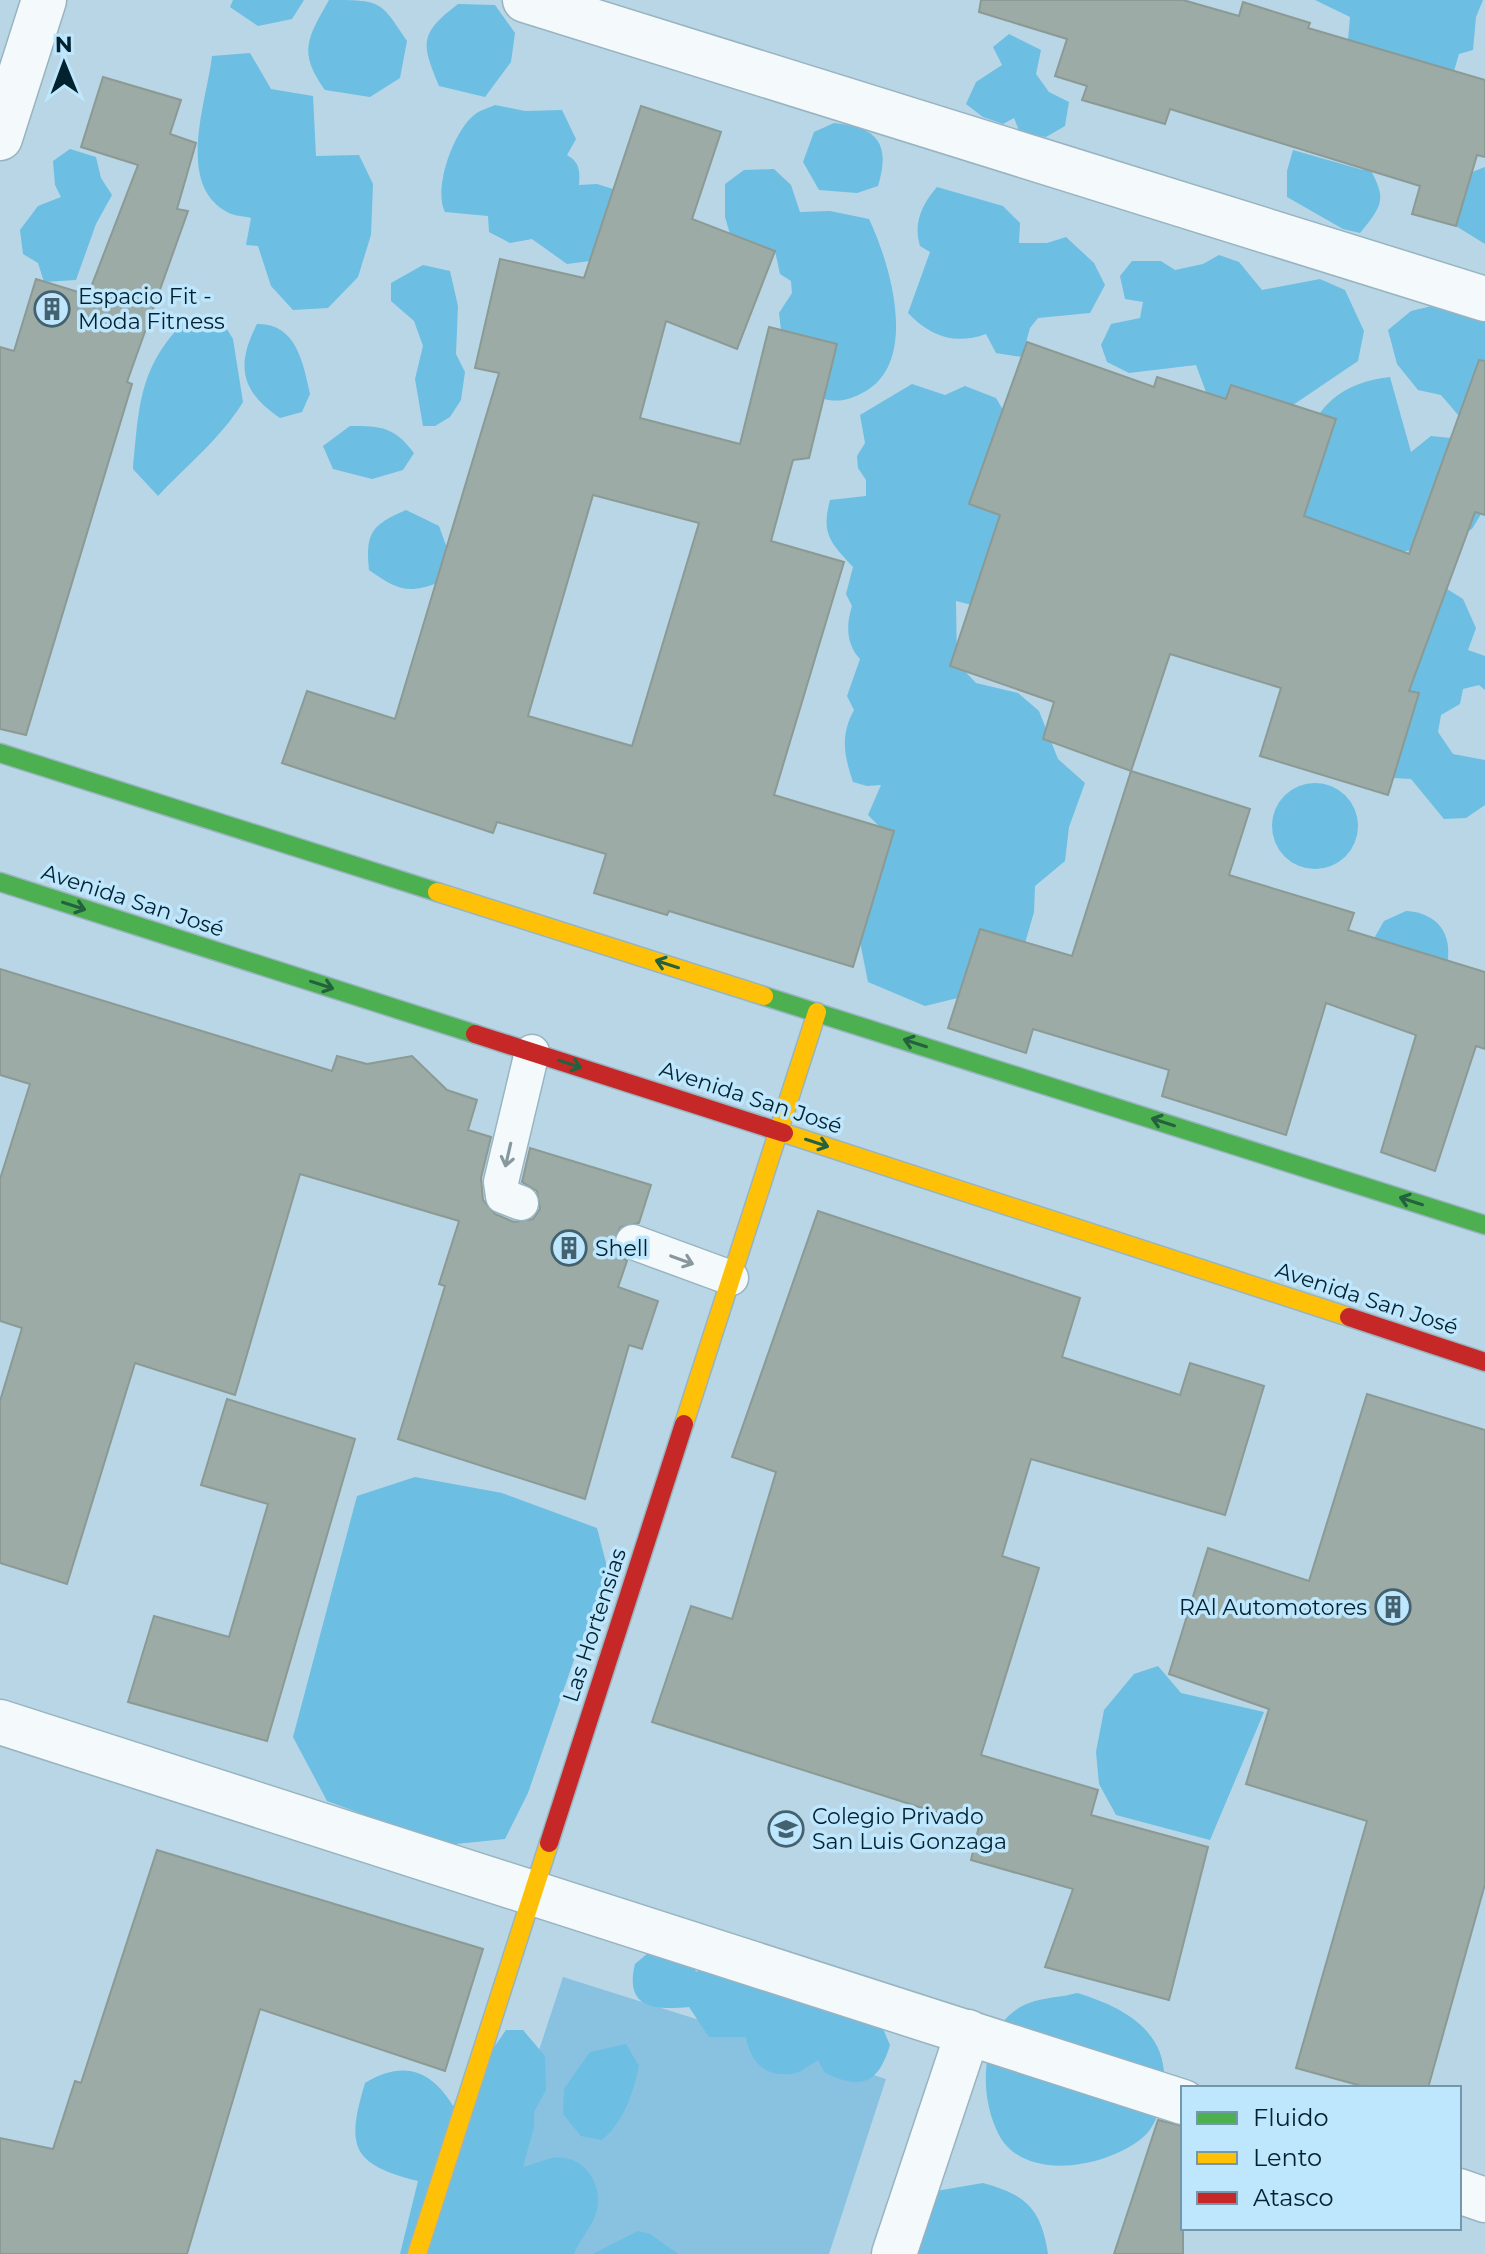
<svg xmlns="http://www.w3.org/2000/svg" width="1485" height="2254" viewBox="0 0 1485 2254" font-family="Montserrat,sans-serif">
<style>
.green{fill:#88c2e0}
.forest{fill:#6cbee2}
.building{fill:#9caba5;stroke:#8b9a94;stroke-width:2;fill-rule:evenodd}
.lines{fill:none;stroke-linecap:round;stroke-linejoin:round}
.lane-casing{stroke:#99b4c1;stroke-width:37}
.street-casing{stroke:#99b4c1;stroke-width:47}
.fast-casing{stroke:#99b4c1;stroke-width:21}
.slow-casing{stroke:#99b4c1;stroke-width:21}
.jam-casing{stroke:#99b4c1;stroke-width:21}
.lane{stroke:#f4f9fb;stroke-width:34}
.street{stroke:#f4f9fb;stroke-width:44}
.fast{stroke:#4caf50;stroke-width:18}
.slow{stroke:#ffc107;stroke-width:18}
.jam{stroke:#c62828;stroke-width:18}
.oneway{stroke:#24613e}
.oneway2{stroke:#88989f}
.labels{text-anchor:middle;stroke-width:7;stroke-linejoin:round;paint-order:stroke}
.poi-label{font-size:22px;fill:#03222f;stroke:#bee7fe;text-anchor:start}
.street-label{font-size:22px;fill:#03222f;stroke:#bee7fe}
</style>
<rect width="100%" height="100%" fill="#b9d6e6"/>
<!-- green -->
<polygon class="green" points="563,1977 886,2079 829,2254 472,2254"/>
<!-- forest -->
<g class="forest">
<polygon points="233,0 304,0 292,19 258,26 230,7"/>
<path d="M329 0C381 0 380 0 407 41L400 78 370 97 325 90C298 52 307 39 329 0Z"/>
<polygon points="1315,0 1483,0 1476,17 1473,50 1459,54 1428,160 1348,40 1350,17"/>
<path d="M458 4 495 5 515 33 511 62 485 97 439 86C421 43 419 34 458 4Z"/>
<polygon points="1009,34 1041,50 1036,74 1049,92 1069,102 1065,126 1046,137 1020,133 1014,118 1003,124 983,117 966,104 976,82 1002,65 993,47"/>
<path d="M250 53 271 89 313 96 316 156 359 155 373 184 371 235 358 277 328 308 293 310 271 286 258 246 246 245 251 218C244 216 233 216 227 212 175 184 207 101 212 56Z"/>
<path d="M495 105 525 111 562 110 576 139 567 155C580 162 580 172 579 185L597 184 613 189 590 261 567 264 532 239 510 243 489 232 488 216 445 212C433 189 453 133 473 116 478 111 488 108 495 105Z"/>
<path d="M834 123C877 127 891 143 878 186L857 193 819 190 803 162 814 132Z"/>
<polygon points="70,149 96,157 101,178 112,195 96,224 76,280 44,282 38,263 23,254 20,230 38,206 61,197 55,185 53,161"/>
<path d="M1293 150 1363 170 1366 161C1385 197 1387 201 1360 233L1343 229 1287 197V171Z"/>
<polygon points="1485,167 1485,244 1456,226 1472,172"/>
<path d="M774 169 791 185 800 212 830 211 869 219C890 263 919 360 866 391 852 399 840 403 824 399L837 344 781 330 779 313 792 293 791 281 780 274 775 251 730 234 725 217V184L744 170Z"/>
<path d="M937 187 1003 206 1020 223 1019 243H1047L1066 237 1094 263 1105 285 1090 313 1038 318 1030 328 1022 357 996 353 986 334C955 345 931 337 908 313L930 252 920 246C913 223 922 204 937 187Z"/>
<polygon points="1219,255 1239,262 1262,290 1320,279 1345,290 1364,331 1358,361 1293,405 1232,385 1226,399 1206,392 1196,365 1129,373 1107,362 1101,345 1111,324 1140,318 1143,302 1125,299 1120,276 1132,261 1161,261 1175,270 1203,264"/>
<polygon points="423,265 450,271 458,306 456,354 465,372 461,400 450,417 435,426 423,426 415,379 423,346 414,321 391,301 391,283"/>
<polygon points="1436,305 1485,312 1485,388 1471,384 1459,416 1441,395 1418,390 1397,364 1388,330 1411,311"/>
<path d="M220 318 233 339 243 402C221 438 187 465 158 496L133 469C139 405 139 366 187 319Z"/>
<path d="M257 324C296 323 303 362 310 394L302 412 280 418C240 391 236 365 257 324Z"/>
<path d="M1390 377 1411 452 1431 436 1451 438 1430 495 1481 514 1472 529 1456 537 1403 552 1350 533 1331 581 1290 557 1336 419 1320 413C1337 390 1362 380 1390 377Z"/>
<path d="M912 384 945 395 965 386 996 398 1082 544 1081 633 956 601 957 663 976 683 1018 693 1039 711 1058 759 1085 783 1069 827 1065 861 1035 886 1034 912 1021 957 974 994 925 1006 868 982 860 942 894 831 880 827 868 815 881 785 867 786 853 782C844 755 840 736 854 710L847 696 860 659C846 644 846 625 852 606L846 594 853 567C830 542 821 534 830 500L866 496V480L858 468 857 456 865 443 860 415Z"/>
<path d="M350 426C382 426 394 427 414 453L403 470 372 479 333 469 323 446Z"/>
<path d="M406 510 439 526 447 548 437 583C406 595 395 588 369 570 365 532 372 525 406 510Z"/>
<polygon points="1447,589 1463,599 1476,628 1468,650 1485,656 1485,690 1479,685 1463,689 1460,704 1441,715 1438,732 1453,754 1485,760 1485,805 1466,818 1444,819 1411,779 1393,778 1418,693 1409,691"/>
<circle cx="1315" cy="826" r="43"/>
<path d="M1406 911C1438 913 1453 934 1447 965L1372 942 1384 921Z"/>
<polygon points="415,1477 502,1493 597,1528 612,1586 577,1651 528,1793 505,1839 446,1845 327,1801 293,1737 357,1496"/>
<polygon points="1158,1666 1181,1693 1264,1712 1210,1840 1116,1815 1099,1784 1096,1752 1104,1710 1134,1674"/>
<path d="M654 1948 693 1962 696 1972 705 1966 740 1974 749 1986 777 1975 880 2022 890 2045C878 2084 862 2090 825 2073L818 2060C811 2064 803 2071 796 2073 767 2079 750 2063 746 2037H709L689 2007C655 2010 624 2009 635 1964Z"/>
<path d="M1077 1993C1128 2008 1175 2036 1162 2097 1158 2114 1155 2128 1141 2139 1106 2167 1025 2183 999 2135 976 2092 980 2016 1035 2001 1049 1997 1063 1997 1077 1993Z"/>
<path d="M506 2030H523L545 2056 546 2090 534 2112V2127L523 2167C533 2165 542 2160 552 2158 585 2153 606 2187 595 2216 590 2229 579 2241 574 2254H400L418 2181C351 2164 346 2147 365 2083 402 2061 430 2068 453 2106Z"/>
<path d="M626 2044 639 2066C632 2096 625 2119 602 2140L581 2136 563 2114 564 2089 590 2052Z"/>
<path d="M983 2183C1026 2195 1041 2208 1048 2254H906L936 2191Z"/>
<polygon points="638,2231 650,2234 678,2254 593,2254"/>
</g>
<!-- building -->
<g class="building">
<polygon points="981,0 1183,0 1239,16 1243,2 1310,23 1308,28 1485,80 1485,157 1477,155 1456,226 1412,214 1420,186 1170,109 1165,124 1082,100 1087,86 1055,76 1067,39 979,12"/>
<polygon points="103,77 181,100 170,134 196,143 177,209 188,211 127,382 132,384 26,735 0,729 0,347 14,351 36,279 88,295 138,165 81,147"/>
<path d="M641 106 721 132 692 219 775 251 737 349 666 321 640 418 740 444 769 327 837 344 809 458 793 460 771 541 844 562 774 795 894 831 853 967 669 911 667 915 594 893 606 854 497 822 493 833 282 763 307 691 395 719 499 373 475 368 500 259 584 278ZM593 495 699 523 632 746 528 716Z"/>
<polygon points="1027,342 1154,387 1157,377 1226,399 1231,385 1336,419 1304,516 1409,554 1479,360 1485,361 1485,515 1475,512 1409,691 1419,693 1388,795 1260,756 1281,688 1170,654 1131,771 1043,739 1054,702 950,666 1000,515 969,504"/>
<polygon points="1131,771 1250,809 1229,875 1354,913 1348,930 1485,972 1485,1049 1476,1046 1435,1171 1381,1152 1416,1035 1326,1003 1286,1135 1162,1096 1169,1070 1033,1029 1026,1053 948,1028 980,929 1072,956"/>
<polygon points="0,969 332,1071 337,1056 367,1064 412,1056 447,1090 477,1100 468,1130 491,1137 481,1178 483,1200 495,1214 514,1222 533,1219 540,1209 537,1191 522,1182 530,1148 651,1185 639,1223 620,1227 613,1245 617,1254 627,1261 618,1287 658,1301 642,1349 629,1345 585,1499 398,1439 445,1286 439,1284 459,1221 300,1174 235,1395 135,1363 67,1584 0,1563 0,1401 22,1328 0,1321 0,1179 30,1084 0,1075"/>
<polygon points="818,1211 1080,1298 1062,1357 1180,1395 1190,1363 1264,1386 1225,1515 1031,1459 1002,1556 1039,1568 981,1755 1098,1790 1091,1815 1208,1847 1169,2000 1045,1967 1073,1889 971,1860 979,1826 652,1722 691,1606 732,1619 776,1472 732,1457"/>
<polygon points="1367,1394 1485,1430 1485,1884 1428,2088 1369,2088 1296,2068 1367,1821 1246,1784 1269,1709 1169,1674 1208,1548 1309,1581"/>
<polygon points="227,1399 355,1439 267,1741 128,1702 154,1616 229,1637 268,1504 201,1485"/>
<polygon points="157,1850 483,1949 445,2071 260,2009 187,2254 0,2254 0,2138 53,2149 75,2081 81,2083"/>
<polygon points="1158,2120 1183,2126 1183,2254 1114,2254"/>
</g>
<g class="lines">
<defs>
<g id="lane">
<polyline points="521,1203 503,1196 501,1182 532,1052"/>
<polyline points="633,1242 731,1278"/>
</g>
<g id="street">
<polyline points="525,0 1485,299"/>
<polyline points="0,138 44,0"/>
<polyline points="0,1722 1183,2102"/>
<polyline points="1459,2191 1485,2200"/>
<polyline points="894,2254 968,2032"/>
</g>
<g id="fast">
<polyline points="0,753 437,892"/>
<polyline points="0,882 475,1034"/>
<polyline points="764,996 1485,1225"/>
</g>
<g id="slow">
<polyline points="437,892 764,996"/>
<polyline points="784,1133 1349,1317"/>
<polyline points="684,1424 817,1012"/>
<polyline points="417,2254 549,1843"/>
</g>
<g id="jam">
<polyline points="475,1034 784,1133"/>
<polyline points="1349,1317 1485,1362"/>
<polyline points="549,1843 684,1424"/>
</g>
</defs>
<!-- lane casing -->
<use href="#lane" class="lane-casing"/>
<!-- street casing -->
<use href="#street" class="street-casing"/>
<!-- fast casing -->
<use href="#fast" class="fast-casing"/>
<!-- slow casing -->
<use href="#slow" class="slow-casing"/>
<!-- jam casing -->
<use href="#jam" class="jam-casing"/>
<!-- lane -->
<use href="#lane" class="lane"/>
<!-- street -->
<use href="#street" class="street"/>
<!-- fast -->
<use href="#fast" class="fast"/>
<!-- slow -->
<use href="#slow" class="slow"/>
<!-- jam -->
<use href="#jam" class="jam"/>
</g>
<!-- one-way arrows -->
<defs><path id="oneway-shaft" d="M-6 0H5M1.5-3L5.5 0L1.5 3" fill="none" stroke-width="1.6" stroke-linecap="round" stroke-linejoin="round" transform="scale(2)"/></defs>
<g class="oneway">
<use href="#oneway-shaft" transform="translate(74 906) rotate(18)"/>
<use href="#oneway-shaft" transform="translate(667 964) rotate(-162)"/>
<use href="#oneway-shaft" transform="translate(322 985) rotate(18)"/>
<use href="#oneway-shaft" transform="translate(915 1043) rotate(-162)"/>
<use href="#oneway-shaft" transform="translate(570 1064) rotate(18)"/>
<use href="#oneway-shaft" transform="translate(1163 1122) rotate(-162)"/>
<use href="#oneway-shaft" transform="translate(817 1143) rotate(18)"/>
<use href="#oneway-shaft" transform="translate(1411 1201) rotate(-162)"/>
</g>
<g class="oneway2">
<use href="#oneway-shaft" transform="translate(508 1155) rotate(103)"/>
<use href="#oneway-shaft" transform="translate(682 1260) rotate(20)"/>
</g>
<!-- icons -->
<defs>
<symbol id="building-ring" viewBox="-11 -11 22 22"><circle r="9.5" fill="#bee7fe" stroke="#43616f" stroke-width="1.5"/><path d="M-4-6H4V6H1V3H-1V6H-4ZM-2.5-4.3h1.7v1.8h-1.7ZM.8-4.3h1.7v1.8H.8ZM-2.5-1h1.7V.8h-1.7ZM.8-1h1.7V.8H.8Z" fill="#43616f"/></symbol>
<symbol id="school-ring" viewBox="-11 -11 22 22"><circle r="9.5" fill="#bee7fe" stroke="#43616f" stroke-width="1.5"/><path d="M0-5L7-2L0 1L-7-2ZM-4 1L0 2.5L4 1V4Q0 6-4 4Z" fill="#43616f"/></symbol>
</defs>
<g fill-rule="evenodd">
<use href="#building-ring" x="32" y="289" width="40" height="40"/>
<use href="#building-ring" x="549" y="1228" width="40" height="40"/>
<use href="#building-ring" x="1373" y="1587" width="40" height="40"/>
<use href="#school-ring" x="766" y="1809" width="40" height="40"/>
</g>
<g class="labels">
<!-- poi labels -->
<g class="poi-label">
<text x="78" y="304">Espacio Fit -<tspan x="78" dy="25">Moda Fitness</tspan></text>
<text x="595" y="1256">Shell</text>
<text x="1367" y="1615" text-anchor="end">RAl Automotores</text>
<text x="812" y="1824">Colegio Privado<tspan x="812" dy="25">San Luis Gonzaga</tspan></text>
</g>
<!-- street labels -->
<g class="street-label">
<text transform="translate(133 900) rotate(18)" y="8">Avenida San José</text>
<text transform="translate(751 1097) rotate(18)" y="8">Avenida San José</text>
<text transform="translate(1367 1298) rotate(18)" y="8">Avenida San José</text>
<text transform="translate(594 1625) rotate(-72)" y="8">Las Hortensias</text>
</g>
</g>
<!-- legend -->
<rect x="1181" y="2086" width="280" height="144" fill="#bee7fe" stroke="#7398ab" stroke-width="2"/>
<rect x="1197" y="2112" width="40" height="12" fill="#4caf50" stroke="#7398ab" stroke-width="2"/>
<text x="1253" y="2126" font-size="24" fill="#03222f">Fluido</text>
<rect x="1197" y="2152" width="40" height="12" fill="#ffc107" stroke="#7398ab" stroke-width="2"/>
<text x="1253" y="2166" font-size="24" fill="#03222f">Lento</text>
<rect x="1197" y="2192" width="40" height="12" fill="#c62828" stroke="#7398ab" stroke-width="2"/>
<text x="1253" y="2206" font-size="24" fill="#03222f">Atasco</text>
<!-- north arrow -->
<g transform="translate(64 64) rotate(359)" stroke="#bee7fe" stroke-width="6" paint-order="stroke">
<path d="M0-6L14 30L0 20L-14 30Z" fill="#03222f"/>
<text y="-12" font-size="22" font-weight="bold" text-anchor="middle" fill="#03222f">N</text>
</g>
</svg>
